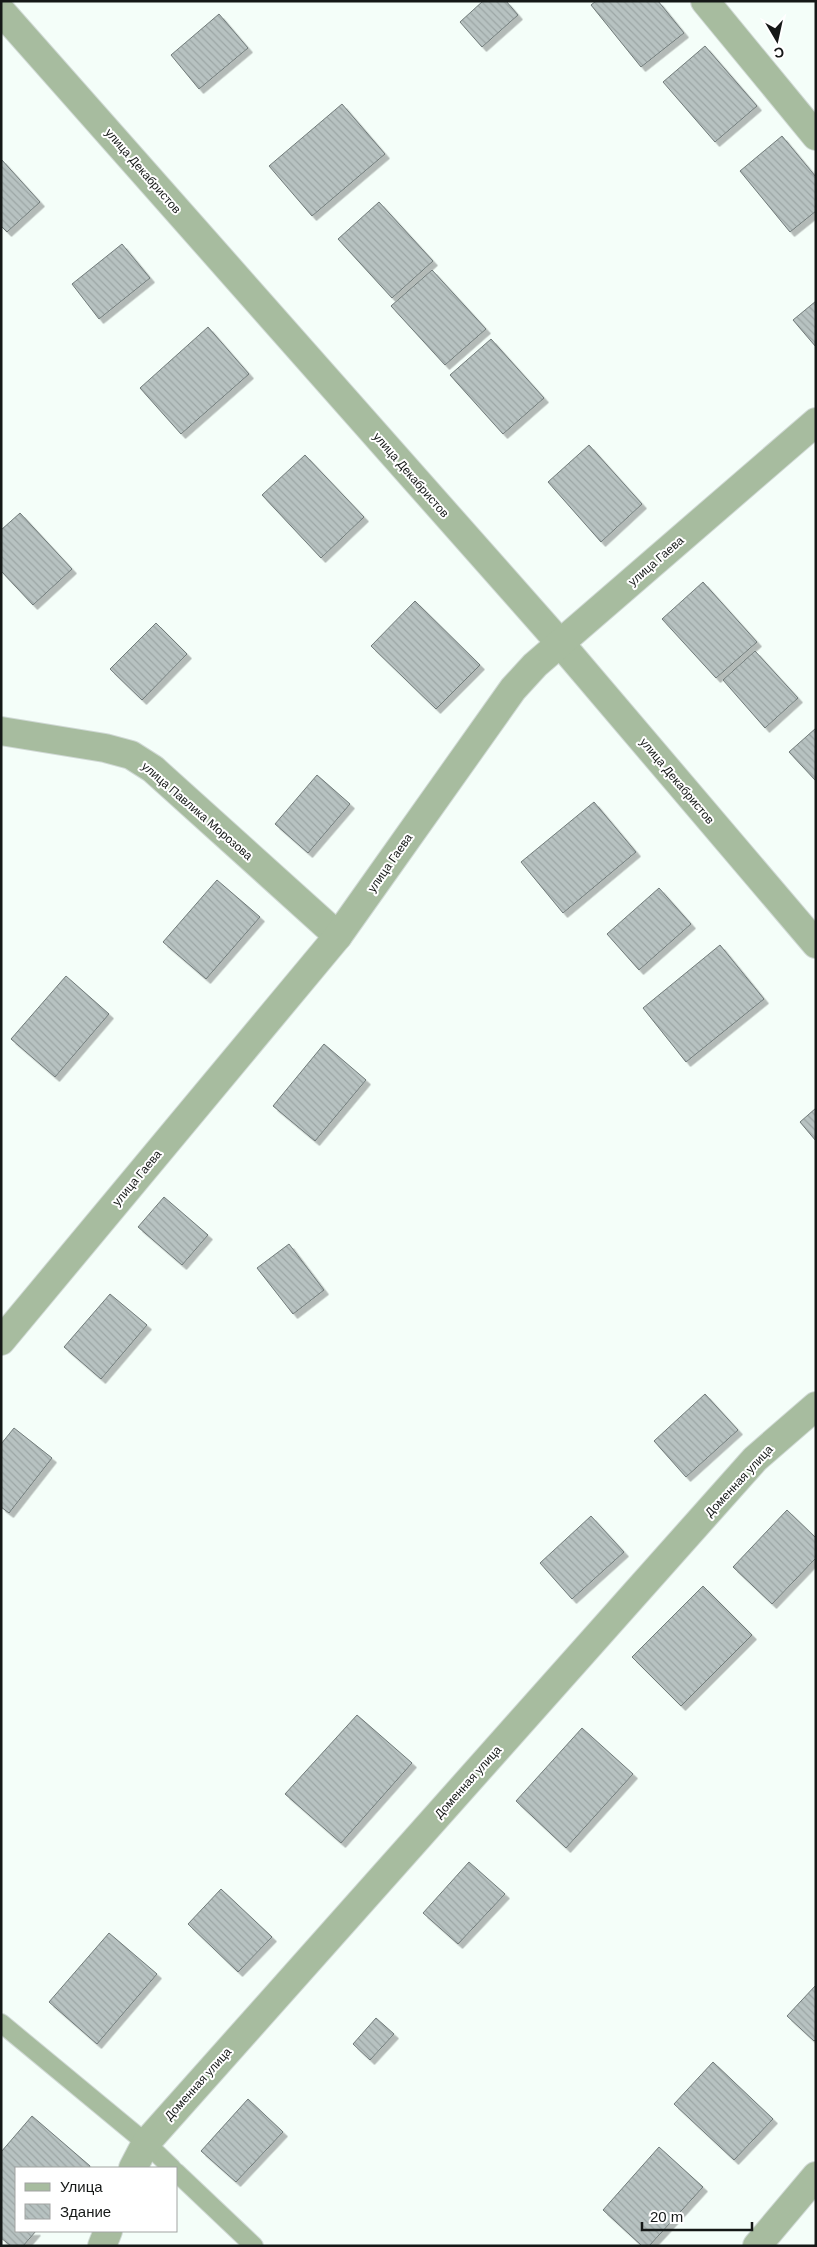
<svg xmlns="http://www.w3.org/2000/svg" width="817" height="2247" viewBox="0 0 817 2247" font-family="Helvetica,sans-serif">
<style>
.building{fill:url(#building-back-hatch);stroke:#717b7a;filter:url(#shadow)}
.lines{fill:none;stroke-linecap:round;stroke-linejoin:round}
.lane-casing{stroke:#d0d9d5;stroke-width:20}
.street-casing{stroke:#d0d9d5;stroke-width:30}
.lane{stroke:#a7bc9f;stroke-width:18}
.street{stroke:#a7bc9f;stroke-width:28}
.labels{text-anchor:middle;stroke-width:4;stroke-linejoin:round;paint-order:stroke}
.street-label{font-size:12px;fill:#151817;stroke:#fff}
</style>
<defs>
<pattern id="building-back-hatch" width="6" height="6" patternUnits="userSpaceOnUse" patternTransform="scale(1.25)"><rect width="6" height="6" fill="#b7c2c1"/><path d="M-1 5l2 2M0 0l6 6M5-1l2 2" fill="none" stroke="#9ca6a5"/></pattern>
<filter id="shadow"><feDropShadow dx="4.5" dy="4.5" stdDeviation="0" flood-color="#0004"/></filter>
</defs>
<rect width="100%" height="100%" fill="#f4fef9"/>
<!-- building -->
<g class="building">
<polygon points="483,1 506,1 518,15 482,47 460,22"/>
<polygon points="596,1 658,1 684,33 641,67 591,5"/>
<polygon points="219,14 248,48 199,89 171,55"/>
<polygon points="705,46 757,106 715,142 663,82"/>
<polygon points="342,104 385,154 312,216 269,166"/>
<polygon points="782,136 816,177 816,211 790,232 740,171"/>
<polygon points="1,159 40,202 7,232 1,226"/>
<polygon points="379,202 433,261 392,298 338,239"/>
<polygon points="122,244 150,278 99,319 72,284"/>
<polygon points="432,270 486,329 445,365 391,306"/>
<polygon points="816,301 816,347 793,320"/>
<polygon points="208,327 249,374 181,434 140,388"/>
<polygon points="491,339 544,398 503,434 450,375"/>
<polygon points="589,445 642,504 601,542 548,482"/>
<polygon points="305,455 364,517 321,558 262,495"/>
<polygon points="20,513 72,569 33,605 1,571 1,530"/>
<polygon points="703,582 757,642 716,678 662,619"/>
<polygon points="415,601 480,665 436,709 371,646"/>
<polygon points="156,623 187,654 142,700 110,669"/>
<polygon points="755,651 798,698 765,728 723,680"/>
<polygon points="816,728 816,781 789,752"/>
<polygon points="317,775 350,804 308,853 275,824"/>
<polygon points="594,802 636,852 563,913 521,862"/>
<polygon points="217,880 260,917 206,979 163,942"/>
<polygon points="659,888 691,924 639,970 607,934"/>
<polygon points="720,945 764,999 686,1062 643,1008"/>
<polygon points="66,976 109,1014 55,1077 11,1039"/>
<polygon points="324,1044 366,1080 315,1141 273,1106"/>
<polygon points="816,1108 816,1141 800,1122"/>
<polygon points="164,1197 208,1235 182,1265 138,1227"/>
<polygon points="289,1244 324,1290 293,1314 257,1268"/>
<polygon points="110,1294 147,1325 101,1379 64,1347"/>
<polygon points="705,1394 738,1430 686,1477 654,1441"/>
<polygon points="14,1428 52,1458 9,1513 1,1507 1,1444"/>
<polygon points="787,1510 816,1538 816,1558 772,1604 733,1567"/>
<polygon points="591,1516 624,1552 572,1599 540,1563"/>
<polygon points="703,1586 752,1635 681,1706 632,1657"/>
<polygon points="357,1715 412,1763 341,1843 285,1794"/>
<polygon points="582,1728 633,1774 566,1848 516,1801"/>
<polygon points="469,1862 505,1894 458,1944 423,1913"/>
<polygon points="221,1889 272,1937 238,1972 188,1924"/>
<polygon points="109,1933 157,1974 97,2044 49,2002"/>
<polygon points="816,1985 816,2039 814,2041 787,2016"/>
<polygon points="376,2018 394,2034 370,2060 353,2044"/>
<polygon points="713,2062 773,2119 734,2160 674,2104"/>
<polygon points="248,2099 283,2132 236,2182 201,2151"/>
<polygon points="32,2116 90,2166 89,2168 16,2168 16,2231 36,2231 23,2246 11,2246 1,2238 1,2152"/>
<polygon points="659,2147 703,2187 649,2246 642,2246 603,2210"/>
</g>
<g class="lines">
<defs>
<g id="lane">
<polyline points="1,2023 146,2143 172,2168"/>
<polyline points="176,2172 254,2246"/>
</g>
<g id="street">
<polyline points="705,1 816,136"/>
<polyline points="1,11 560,643 816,944"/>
<polyline points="1,731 105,748 131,755 153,769 338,936"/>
<polyline points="1,1341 338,936 513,689 535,665 816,422"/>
<polyline points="133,2168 146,2143 755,1459 816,1406"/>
<polyline points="102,2246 108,2231"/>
<polyline points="757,2246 816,2176"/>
</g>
</defs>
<!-- lane casing -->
<use href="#lane" class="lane-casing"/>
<!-- street casing -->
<use href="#street" class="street-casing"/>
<!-- lane -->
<use href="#lane" class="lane"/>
<!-- street -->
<use href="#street" class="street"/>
</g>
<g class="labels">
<!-- street labels -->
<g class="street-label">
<text transform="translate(143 171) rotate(49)" y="4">улица Декабристов</text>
<text transform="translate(411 475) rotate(49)" y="4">улица Декабристов</text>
<text transform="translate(656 561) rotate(-41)" y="4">улица Гаева</text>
<text transform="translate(677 781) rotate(50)" y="4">улица Декабристов</text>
<text transform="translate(197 811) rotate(41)" y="4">улица Павлика Морозова</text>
<text transform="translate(390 863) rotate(-55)" y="4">улица Гаева</text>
<text transform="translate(137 1178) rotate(-50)" y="4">улица Гаева</text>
<text transform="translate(739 1481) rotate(-47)" y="4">Доменная улица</text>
<text transform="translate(468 1782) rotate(-48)" y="4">Доменная улица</text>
<text transform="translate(198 2084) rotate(-48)" y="4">Доменная улица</text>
</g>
</g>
<!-- border -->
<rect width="817" height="2247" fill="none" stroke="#151817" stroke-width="5"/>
<!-- legend -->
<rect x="15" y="2167" width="162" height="65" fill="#ffffff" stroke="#a1a3a2"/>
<rect x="25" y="2183" width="25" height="8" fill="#a7bc9f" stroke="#a1a3a2"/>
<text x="60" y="2192" font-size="15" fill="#151817">Улица</text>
<rect x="25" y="2204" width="25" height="15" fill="url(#building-back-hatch)" stroke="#a1a3a2"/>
<text x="60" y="2217" font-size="15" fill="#151817">Здание</text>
<!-- north arrow -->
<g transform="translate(777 40) rotate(171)" stroke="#ffffff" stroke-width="4" paint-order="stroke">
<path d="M0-4L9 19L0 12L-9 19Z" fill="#151817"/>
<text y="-8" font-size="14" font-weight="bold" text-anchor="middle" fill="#151817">С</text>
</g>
<!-- scale -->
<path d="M642 2222v8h110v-8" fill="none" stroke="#151817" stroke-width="2.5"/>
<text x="650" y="2222" font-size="15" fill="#151817" stroke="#ffffff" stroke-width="4" paint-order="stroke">20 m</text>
</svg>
